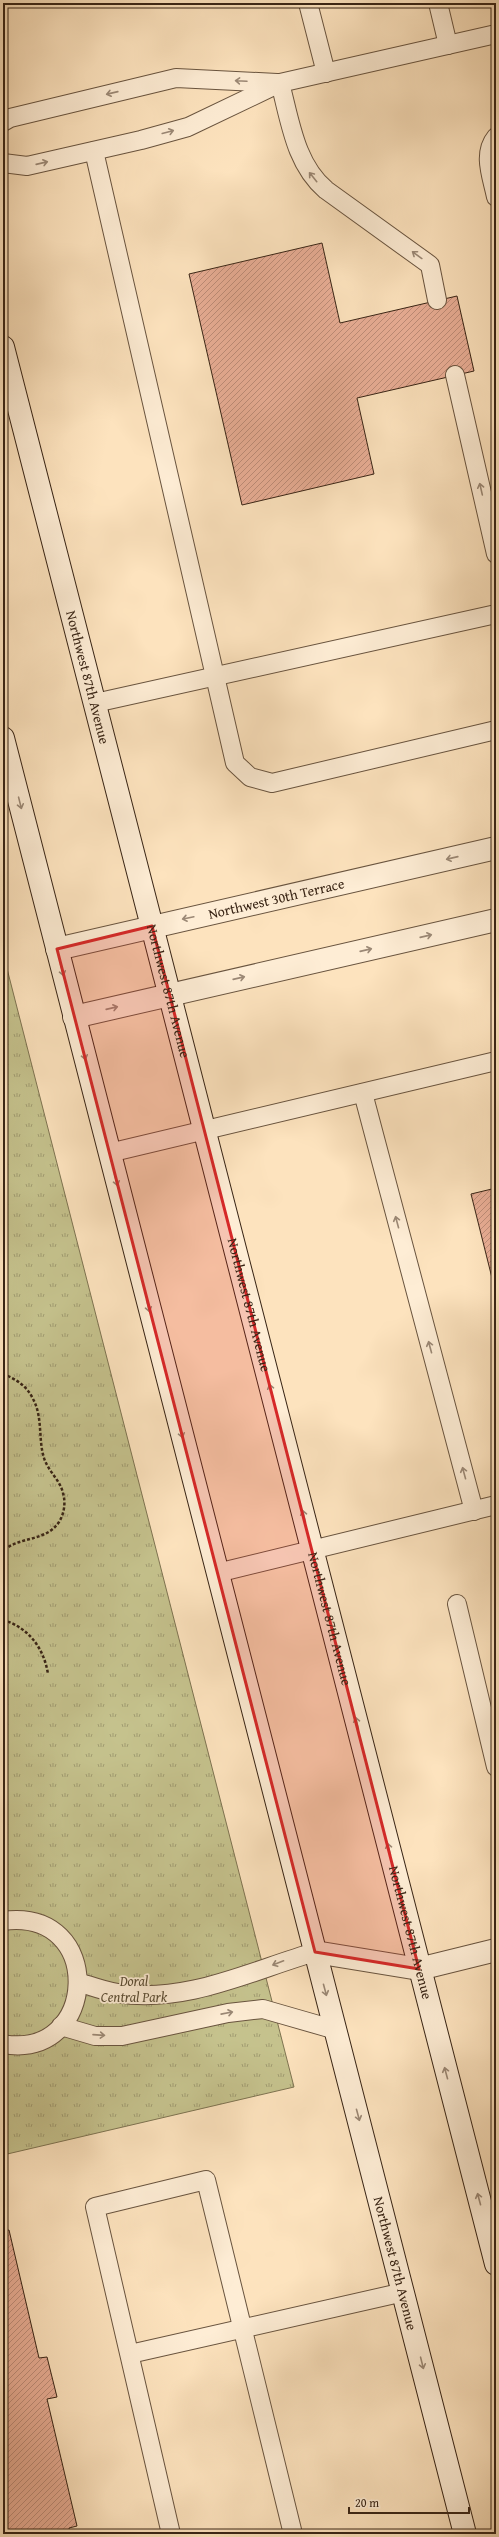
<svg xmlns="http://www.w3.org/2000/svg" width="499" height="2537" viewBox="0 0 499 2537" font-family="'Gentium Book Plus',serif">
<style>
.park{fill:url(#park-tufts);stroke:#7e7351}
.building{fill:url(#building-hatch);stroke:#382415}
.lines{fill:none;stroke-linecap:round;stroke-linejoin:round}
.service-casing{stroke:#69543f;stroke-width:20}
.minor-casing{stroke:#69543f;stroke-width:24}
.tertiary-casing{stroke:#69543f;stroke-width:24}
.secondary-casing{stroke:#382415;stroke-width:24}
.path{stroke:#382415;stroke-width:2.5;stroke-dasharray:3 2;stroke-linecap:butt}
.service{stroke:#feedd5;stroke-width:18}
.minor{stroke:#feedd5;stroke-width:22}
.tertiary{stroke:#feedd5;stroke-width:22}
.secondary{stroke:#feedd5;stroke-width:22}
.oneway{stroke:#9b8875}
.marked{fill:#d62828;fill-opacity:0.2;stroke:#d62828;stroke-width:3;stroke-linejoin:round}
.labels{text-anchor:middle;stroke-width:3.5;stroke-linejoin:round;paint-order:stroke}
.street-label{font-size:14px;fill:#382415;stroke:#feedd5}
.park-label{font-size:14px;font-style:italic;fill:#5b4c33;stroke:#feedd5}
</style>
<defs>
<pattern id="park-tufts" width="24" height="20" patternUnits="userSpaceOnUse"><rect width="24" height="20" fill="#c5c28d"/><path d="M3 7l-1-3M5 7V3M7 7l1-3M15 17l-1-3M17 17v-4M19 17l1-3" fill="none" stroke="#a19d72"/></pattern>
<pattern id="building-hatch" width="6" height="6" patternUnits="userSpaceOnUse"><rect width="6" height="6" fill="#e9ae96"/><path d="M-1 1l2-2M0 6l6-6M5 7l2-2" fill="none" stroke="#be8d79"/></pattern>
</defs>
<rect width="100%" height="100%" fill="#fde3be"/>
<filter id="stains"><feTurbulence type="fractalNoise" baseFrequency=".005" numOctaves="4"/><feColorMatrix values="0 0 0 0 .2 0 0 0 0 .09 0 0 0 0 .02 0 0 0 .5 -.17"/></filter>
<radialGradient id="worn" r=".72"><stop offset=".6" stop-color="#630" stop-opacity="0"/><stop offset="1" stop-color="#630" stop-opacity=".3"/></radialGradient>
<!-- park -->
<polygon class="park" points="3,953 294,2087 3,2155"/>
<!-- building -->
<g class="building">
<polygon points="322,243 340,323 457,296 474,371 357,398 374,474 242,505 189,274"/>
<polygon points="496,1188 496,1294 471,1194"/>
<polygon points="9,2230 39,2358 47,2357 57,2397 47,2399 77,2526 69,2528 70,2534 3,2534 3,2231"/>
</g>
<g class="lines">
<defs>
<g id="service">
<polyline points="308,3 326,73"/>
<polyline points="438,3 448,45"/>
<path d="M280 83C290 120 295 164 326 190L430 265 437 300"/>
<polyline points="3,122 10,118 176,78 277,83"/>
<path d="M496 137C482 154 492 177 496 197"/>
<polyline points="94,151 235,763 250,777 272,783 496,730"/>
<polyline points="3,163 27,166 141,140 188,127 280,83 496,34"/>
<polyline points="455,375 496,554"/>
<polyline points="95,703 496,614"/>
<polyline points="363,1093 474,1511"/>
<polyline points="109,1153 496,1061"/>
<polyline points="217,1573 496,1505"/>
<polyline points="457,1604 496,1767"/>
<path d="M3 1921C106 1907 99 2061 3 2044"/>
<path d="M78 1982C91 1986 104 1991 117 1993 186 2004 250 1971 315 1952"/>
<polyline points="61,2026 95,2036 122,2036 228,2013 263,2009 336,2030"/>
<polyline points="130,2354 404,2292"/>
<polyline points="171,2534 95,2207 206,2180 293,2534"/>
</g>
<polyline id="minor" points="315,1952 419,1969 496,1950"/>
<g id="tertiary">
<path id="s1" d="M57 949 496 848"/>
<polyline points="74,1017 496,920"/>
</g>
<g id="secondary">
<path id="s2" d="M3 347 496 2264"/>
<path id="s3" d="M3 738 465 2534"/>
</g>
</defs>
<!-- service casing -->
<use href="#service" class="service-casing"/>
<!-- minor casing -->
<use href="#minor" class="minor-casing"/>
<!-- tertiary casing -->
<use href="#tertiary" class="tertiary-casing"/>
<!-- secondary casing -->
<use href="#secondary" class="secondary-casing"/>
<!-- path -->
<g class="path">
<path d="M3 1374C16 1379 27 1386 33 1399 43 1417 38 1439 44 1458 48 1471 60 1480 63 1493 66 1503 64 1514 59 1522 46 1542 19 1536 3 1551"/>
<path d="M3 1620C28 1627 44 1648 48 1674"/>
</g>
<!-- service -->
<use href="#service" class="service"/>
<!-- minor -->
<use href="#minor" class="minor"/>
<!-- tertiary -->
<use href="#tertiary" class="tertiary"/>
<!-- secondary -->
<use href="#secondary" class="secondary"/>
</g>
<!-- one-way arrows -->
<defs><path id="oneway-shaft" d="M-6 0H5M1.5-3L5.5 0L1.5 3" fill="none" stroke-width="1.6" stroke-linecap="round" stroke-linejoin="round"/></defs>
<g class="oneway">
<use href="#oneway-shaft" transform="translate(241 81) rotate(-177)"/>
<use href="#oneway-shaft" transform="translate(112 93) rotate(167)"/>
<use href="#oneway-shaft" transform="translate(168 132) rotate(-15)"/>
<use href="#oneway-shaft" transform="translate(42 163) rotate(-13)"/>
<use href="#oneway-shaft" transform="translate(313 177) rotate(-129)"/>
<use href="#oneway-shaft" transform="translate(417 255) rotate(-144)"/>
<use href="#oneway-shaft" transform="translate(481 489) rotate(-103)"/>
<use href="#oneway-shaft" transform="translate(20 803) rotate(76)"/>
<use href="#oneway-shaft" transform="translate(452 858) rotate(167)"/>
<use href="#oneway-shaft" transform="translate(188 918) rotate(168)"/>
<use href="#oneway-shaft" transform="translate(426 936) rotate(-13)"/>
<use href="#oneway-shaft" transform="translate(366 950) rotate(-13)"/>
<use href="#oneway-shaft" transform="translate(62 970) rotate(76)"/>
<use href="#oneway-shaft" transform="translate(239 978) rotate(-13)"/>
<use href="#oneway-shaft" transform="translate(112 1008) rotate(-13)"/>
<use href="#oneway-shaft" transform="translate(84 1054) rotate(76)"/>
<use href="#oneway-shaft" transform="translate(116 1180) rotate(76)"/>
<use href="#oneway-shaft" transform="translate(397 1222) rotate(-105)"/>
<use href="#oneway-shaft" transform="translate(148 1306) rotate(76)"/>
<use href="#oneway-shaft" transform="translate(430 1347) rotate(-105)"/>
<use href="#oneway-shaft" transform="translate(271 1390) rotate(-104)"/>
<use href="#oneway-shaft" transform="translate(181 1432) rotate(76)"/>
<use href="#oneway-shaft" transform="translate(464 1473) rotate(-105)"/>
<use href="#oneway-shaft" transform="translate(304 1516) rotate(-104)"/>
<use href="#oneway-shaft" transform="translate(357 1723) rotate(-104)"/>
<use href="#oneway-shaft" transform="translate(389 1849) rotate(-104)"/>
<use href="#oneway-shaft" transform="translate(278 1963) rotate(159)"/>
<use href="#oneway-shaft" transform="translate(325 1990) rotate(75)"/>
<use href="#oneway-shaft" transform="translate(227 2013) rotate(-11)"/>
<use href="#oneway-shaft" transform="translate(99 2035) rotate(4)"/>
<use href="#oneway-shaft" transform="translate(446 2073) rotate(-105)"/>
<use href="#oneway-shaft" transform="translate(358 2115) rotate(75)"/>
<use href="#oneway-shaft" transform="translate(479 2199) rotate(-105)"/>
<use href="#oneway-shaft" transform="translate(422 2363) rotate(76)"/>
</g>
<!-- marked area -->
<path class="marked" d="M152 926 419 1969 315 1952 57 949Z"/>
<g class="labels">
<!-- street labels -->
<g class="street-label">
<text dy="5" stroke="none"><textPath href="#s2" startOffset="341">Northwest 87th Avenue</textPath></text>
<text dy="5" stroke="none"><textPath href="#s1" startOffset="225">Northwest 30th Terrace</textPath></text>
<text dy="5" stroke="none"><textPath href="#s2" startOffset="665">Northwest 87th Avenue</textPath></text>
<text dy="5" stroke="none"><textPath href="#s2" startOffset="989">Northwest 87th Avenue</textPath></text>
<text dy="5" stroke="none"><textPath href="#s2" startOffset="1313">Northwest 87th Avenue</textPath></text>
<text dy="5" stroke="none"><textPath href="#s2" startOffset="1637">Northwest 87th Avenue</textPath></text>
<text dy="5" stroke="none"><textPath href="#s3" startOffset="1575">Northwest 87th Avenue</textPath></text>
</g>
<!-- park labels -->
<g class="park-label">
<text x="134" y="1986">Doral<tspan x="134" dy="16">Central Park</tspan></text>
</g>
</g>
<!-- margin -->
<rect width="499" height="2537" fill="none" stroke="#fde3be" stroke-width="16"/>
<rect x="4" y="4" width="491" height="2529" fill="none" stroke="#382415" stroke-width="2"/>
<rect x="8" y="8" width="483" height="2521" fill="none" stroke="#382415"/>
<!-- scale -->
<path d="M349 2507v6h120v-6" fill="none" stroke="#382415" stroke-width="2"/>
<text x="355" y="2507" font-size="12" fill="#382415" stroke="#feedd5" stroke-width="3" paint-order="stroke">20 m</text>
<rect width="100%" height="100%" filter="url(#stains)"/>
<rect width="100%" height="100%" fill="url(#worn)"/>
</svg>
